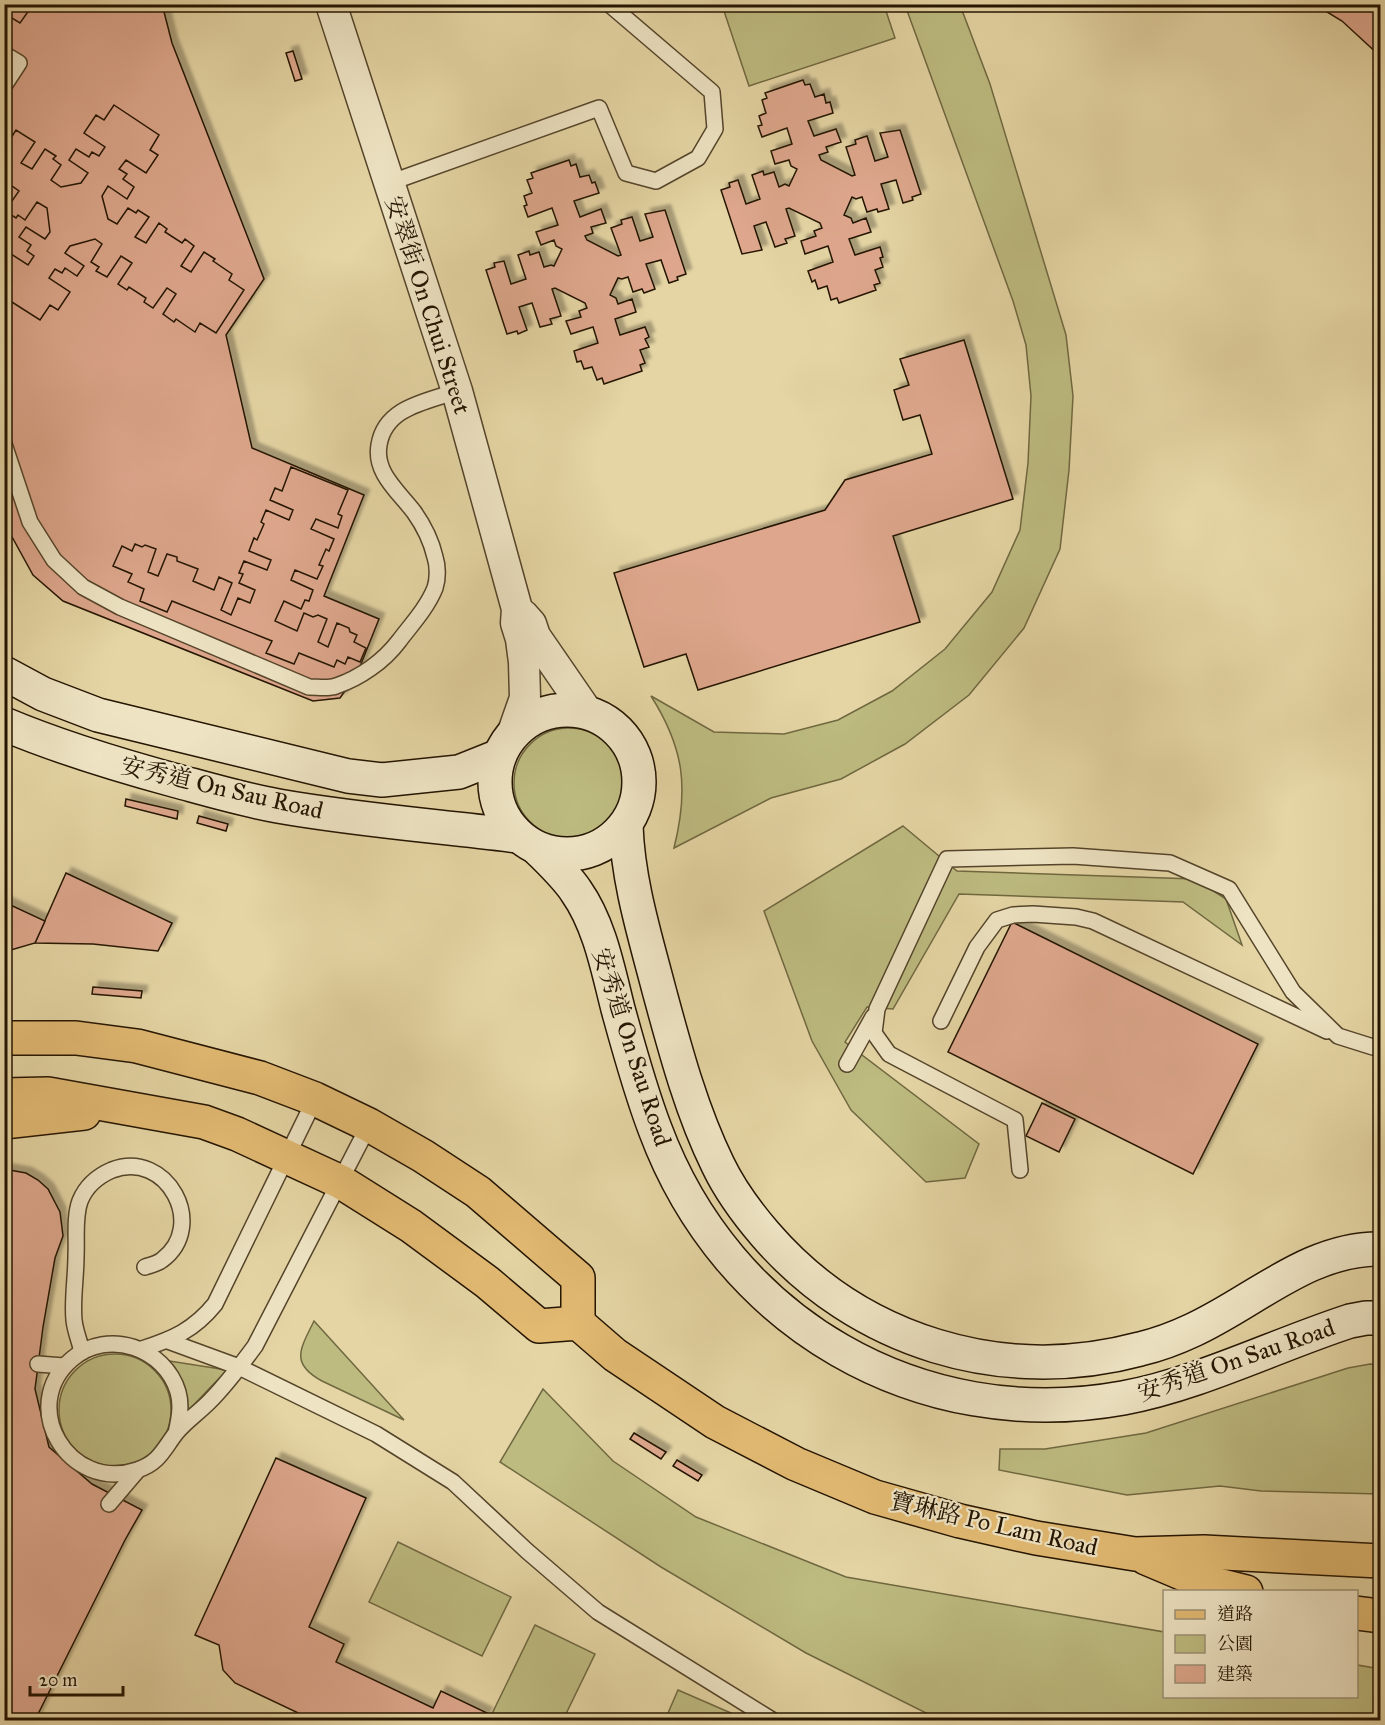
<svg xmlns="http://www.w3.org/2000/svg" width="1385" height="1725" viewBox="0 0 1385 1725" font-family="'IM FELL Great Primer','Noto Serif TC',serif">
<style>
.green{fill:#bdbb80;stroke:#706840;stroke-width:1.5}
.building{fill:#dea78d;stroke:#241401;stroke-width:1.5;filter:url(#shadow)}
.lines{fill:none;stroke-linecap:round;stroke-linejoin:round}
.service-casing{stroke:#54442a;stroke-width:18}
.minor-casing{stroke:#54442a;stroke-width:33}
.secondary-casing{stroke:#241401;stroke-width:36}
.primary-casing{stroke:#241401;stroke-width:36}
.service{stroke:#eee4c4;stroke-width:15}
.minor{stroke:#eee4c4;stroke-width:30}
.secondary{stroke:#eee4c4;stroke-width:33}
.primary{stroke:#e2ba72;stroke-width:33}
.labels{text-anchor:middle;stroke-width:4.5;stroke-linejoin:round;paint-order:stroke}
.street-label{font-size:24px;fill:#241401;stroke:#eee4c4}
</style>
<defs>
<filter id="shadow"><feDropShadow dx="5.5" dy="-5.5" stdDeviation="1.5" flood-color="#0004"/></filter>
</defs>
<rect width="100%" height="100%" fill="#e5d5a4"/>
<filter id="stains"><feTurbulence type="fractalNoise" baseFrequency=".00333" numOctaves="4"/><feColorMatrix values="0 0 0 0 .2 0 0 0 0 .09 0 0 0 0 .02 0 0 0 .5 -.17"/></filter>
<radialGradient id="worn" r=".72"><stop offset=".6" stop-color="#630" stop-opacity="0"/><stop offset="1" stop-color="#630" stop-opacity=".3"/></radialGradient>
<!-- green -->
<g class="green">
<polygon points="722,5 884,5 895,38 749,86"/>
<path d="M905 5H960L990 84 1066 335 1073 396 1069 470 1060 549 1024 628 969 695 905 744 841 779 771 798 674 848C689 788 684 748 651 696L714 732 784 734 838 720 892 691 945 649 992 592 1020 530 1028 463 1031 396 1026 345 1013 301Z"/>
<circle cx="569" cy="783" r="55"/>
<polygon points="903,826 957,871 1195,879 1226,899 1242,945 1183,902 959,894 893,1009 867,1007 845,1042 979,1144 965,1178 926,1182 851,1110 812,1041 764,911"/>
<path d="M314 1321 404 1420 322 1381C289 1363 301 1348 314 1321Z"/>
<circle cx="115" cy="1410" r="56"/>
<polygon points="163,1360 227,1370 185,1414 183,1384"/>
<polygon points="1370,1364 1380,1365 1380,1494 1261,1491 1220,1486 1127,1495 999,1470 1000,1449 1045,1449 1146,1433 1348,1368"/>
<polygon points="543,1389 613,1461 696,1517 846,1577 1164,1632 1164,1696 1356,1696 1357,1665 1380,1669 1380,1720 940,1720 806,1653 661,1567 500,1462"/>
<polygon points="398,1542 511,1597 482,1656 369,1602"/>
<polygon points="535,1625 595,1654 563,1720 489,1720"/>
<polygon points="678,1690 747,1720 665,1720"/>
</g>
<!-- building -->
<g class="building">
<polygon points="4,4 162,4 172,43 264,279 226,335 252,448 364,495 324,596 379,619 357,674 340,698 313,701 63,601 33,575 11,535 4,514"/>
<polygon points="4,4 30,4 32,6 20,23 12,18 5,29"/>
<polygon points="1314,4 1380,4 1380,56 1342,21"/>
<polygon points="293,51 302,79 295,81 286,53"/>
<polygon points="803,80 805,85 810,84 815,97 824,94 826,103 830,102 833,113 808,121 814,136 836,129 841,142 826,147 828,152 819,155 821,160 852,176 855,175 846,147 856,144 855,140 867,136 875,161 888,157 880,133 900,130 921,194 912,197 913,200 903,203 896,180 881,184 889,209 878,212 877,209 867,212 862,197 856,199 852,197 844,215 851,218 853,223 866,218 871,232 849,239 855,255 880,247 883,257 880,258 883,267 875,270 880,283 874,285 876,290 839,303 837,298 831,300 827,286 818,289 815,280 812,282 808,271 833,262 828,246 805,254 801,241 816,236 814,231 822,228 820,223 789,208 786,209 795,236 785,239 787,243 775,247 766,222 754,226 762,250 742,254 721,190 730,187 729,183 738,180 746,204 760,199 752,175 763,171 764,175 774,172 779,187 785,184 789,186 797,169 791,166 789,160 775,164 771,151 792,144 787,128 762,137 758,126 762,125 759,116 766,113 762,100 767,98 765,93"/>
<polygon points="114,105 159,135 150,150 158,155 146,173 126,160 119,169 127,174 123,179 134,187 127,199 108,186 102,196 108,219 117,224 128,208 136,213 138,210 149,217 135,237 146,243 159,223 167,229 165,232 182,243 185,239 194,246 181,266 191,272 204,252 215,259 213,261 232,274 229,280 244,290 216,333 200,323 195,332 176,319 174,322 163,314 176,294 167,288 153,308 144,302 146,298 129,287 127,290 118,284 132,263 121,256 107,277 96,271 99,267 91,262 102,244 95,239 70,246 65,253 84,266 77,276 65,268 62,273 55,269 49,278 70,292 58,310 50,305 40,320 4,297 4,258 8,252 28,265 34,256 27,251 31,245 19,237 26,227 45,239 50,232 47,208 37,202 25,220 18,215 16,218 5,211 19,191 9,184 4,190 4,138 9,141 16,130 35,142 21,163 32,169 45,149 56,156 53,159 61,165 51,180 61,187 81,183 88,173 69,160 76,149 89,157 92,152 99,156 105,147 84,133 96,115 104,120"/>
<polygon points="569,160 571,166 576,164 580,177 589,175 592,183 595,182 599,193 574,201 580,217 601,209 606,223 591,227 593,233 585,236 587,240 618,256 621,255 611,228 622,224 621,220 632,217 640,241 653,237 645,214 665,210 686,274 677,277 678,280 669,283 661,260 646,264 655,289 644,293 642,289 633,292 628,277 622,279 618,278 610,295 616,298 618,304 632,299 636,312 615,319 620,335 645,327 649,337 645,339 649,347 640,350 645,363 640,365 642,371 604,384 602,378 597,380 592,367 584,369 581,361 577,362 574,351 598,343 593,327 571,334 566,321 581,317 579,311 587,308 585,303 555,288 552,289 561,316 550,319 552,324 540,327 532,303 519,307 527,330 518,334 517,331 507,334 486,270 495,267 494,263 504,261 511,284 526,279 518,255 529,251 530,255 539,252 544,267 551,265 554,266 562,249 556,246 554,240 541,245 536,232 558,225 552,208 528,217 524,206 527,205 524,196 532,193 527,180 533,178 531,173"/>
<polygon points="964,340 1013,499 893,536 920,622 698,690 686,654 644,667 614,573 825,510 845,480 932,454 920,415 903,420 894,390 909,385 900,359"/>
<polygon points="291,467 348,490 338,514 342,516 338,528 316,519 311,529 334,539 329,551 326,549 319,565 323,566 317,579 295,570 291,580 313,590 309,601 305,600 301,609 284,601 275,621 297,631 304,613 313,617 318,615 327,619 318,642 328,647 337,623 349,628 350,632 357,635 354,642 366,648 360,662 348,657 345,664 337,660 334,667 299,653 294,664 266,653 272,641 172,601 167,612 140,601 144,589 128,582 132,574 113,566 122,546 132,551 135,544 142,547 145,545 156,549 148,572 158,576 167,554 177,557 177,561 198,569 193,581 214,590 219,577 232,583 221,610 231,615 238,598 250,603 255,590 239,583 243,574 239,573 244,561 267,570 271,560 249,551 254,538 257,540 264,524 261,522 266,510 289,520 293,510 270,500 275,488 282,491"/>
<polygon points="126,799 178,811 177,819 125,806"/>
<polygon points="199,816 228,824 226,831 197,823"/>
<polygon points="66,873 172,923 158,951 93,944 35,943"/>
<polygon points="4,902 45,921 35,943 4,952"/>
<polygon points="1012,922 1258,1044 1193,1174 948,1052"/>
<polygon points="93,987 142,991 141,998 92,994"/>
<polygon points="1042,1103 1075,1119 1059,1152 1026,1136"/>
<polygon points="4,1169 26,1173 38,1180 48,1189 60,1212 63,1236 55,1258 43,1327 35,1389 49,1447 92,1484 142,1510 125,1540 35,1720 4,1720"/>
<polygon points="634,1433 666,1452 661,1459 630,1439"/>
<polygon points="276,1458 366,1498 309,1627 344,1644 336,1662 433,1708 441,1691 487,1713 483,1720 313,1720 235,1683 223,1670 219,1645 195,1635"/>
<polygon points="677,1460 702,1475 698,1481 673,1466"/>
</g>
<g class="lines">
<defs>
<g id="service">
<polyline points="4,54 19,63 4,86"/>
<polyline points="389,183 599,108 626,173 656,181 698,158 715,129 712,92 609,4"/>
<path d="M4 444 30 522 54 560 83 587 120 607 309 687C318 687 328 689 336 686 360 678 384 661 399 641 411 625 427 608 435 588 438 579 438 566 435 557 431 540 424 526 414 512 399 492 374 473 379 445 385 407 426 402 457 391"/>
<polyline points="941,1021 977,947 997,920 1013,915 1033,914 1076,917 1093,921 1327,1031"/>
<polyline points="847,1064 873,1017"/>
<polyline points="1020,1170 1015,1120 889,1054 874,1033 877,1009 947,859 1073,856 1170,863 1229,889 1293,992 1338,1036 1373,1047 1380,1046"/>
<polyline points="168,1341 239,1367 376,1434 453,1482 527,1551 598,1612 772,1720"/>
<path d="M142 1349C173 1339 194 1330 215 1304L315 1099"/>
<path d="M82 1352C80 1342 75 1331 74 1320 72 1300 76 1277 76 1256 77 1239 74 1217 80 1201 86 1186 98 1176 112 1170 167 1149 208 1226 162 1260 157 1264 150 1265 145 1267"/>
<polyline points="38,1364 64,1366"/>
<path d="M176 1433C179 1420 182 1406 178 1392 165 1348 108 1328 72 1359 17 1406 69 1493 137 1470 159 1463 163 1450 176 1433 185 1422 198 1413 209 1402 226 1385 241 1365 255 1346L369 1125"/>
<polyline points="109,1504 138,1470"/>
</g>
<g id="minor">
<polyline points="331,4 457,391 517,609 516,623 521,639 524,662 525,698 512,735"/>
<polyline points="523,615 531,624 535,636 588,713"/>
</g>
<g id="secondary">
<polyline points="4,673 43,694 98,715 348,776 382,780 459,772 499,756"/>
<circle cx="567" cy="782" r="72"/>
<path d="M4 724C61 748 118 765 177 781 210 790 244 800 278 806 357 820 438 826 518 836"/>
<path d="M626 826C628 882 645 936 659 990 675 1049 691 1110 718 1165 730 1190 747 1213 765 1234 858 1342 1002 1386 1140 1349 1157 1345 1176 1338 1193 1330 1254 1302 1309 1248 1380 1249"/>
<path d="M538 849C551 862 566 876 576 891 600 925 608 970 618 1009 629 1049 640 1090 655 1129 727 1323 919 1435 1123 1398 1199 1384 1276 1345 1350 1321L1366 1318H1380"/>
</g>
<g id="primary">
<polyline points="4,1038 76,1038 137,1046 260,1078 315,1099 369,1125 423,1156 478,1192 578,1278 578,1323"/>
<polyline points="4,1095 48,1094 204,1122 237,1134 341,1182 411,1226 487,1282 539,1326 578,1323 615,1355 715,1422 796,1464 875,1497 960,1521 1036,1538 1135,1554 1204,1552 1380,1561"/>
<polyline points="4,1122 84,1113"/>
<polyline points="1146,1558 1198,1580 1246,1592"/>
<polyline points="1356,1613 1380,1616"/>
</g>
</defs>
<!-- service casing -->
<use href="#service" class="service-casing"/>
<!-- minor casing -->
<use href="#minor" class="minor-casing"/>
<!-- secondary casing -->
<use href="#secondary" class="secondary-casing"/>
<!-- primary casing -->
<use href="#primary" class="primary-casing"/>
<!-- service -->
<use href="#service" class="service"/>
<!-- minor -->
<use href="#minor" class="minor"/>
<!-- secondary -->
<use href="#secondary" class="secondary"/>
<!-- primary -->
<use href="#primary" class="primary"/>
</g>
<g class="labels">
<!-- street labels -->
<g class="street-label">
<text transform="translate(428 305) rotate(72)" y="8">安翠街 On Chui Street</text>
<text transform="translate(222 788) rotate(13)" y="8">安秀道 On Sau Road</text>
<text transform="translate(632 1047) rotate(72)" y="8">安秀道 On Sau Road</text>
<text transform="translate(1236 1360) rotate(-19)" y="8">安秀道 On Sau Road</text>
<text transform="translate(994 1524) rotate(13)" y="8">寶琳路 Po Lam Road</text>
</g>
</g>
<!-- margin -->
<rect width="1385" height="1725" fill="none" stroke="#e5d5a4" stroke-width="24"/>
<rect x="6" y="6" width="1373" height="1713" fill="none" stroke="#241401" stroke-width="3"/>
<rect x="12" y="12" width="1361" height="1701" fill="none" stroke="#241401" stroke-width="1.5"/>
<!-- legend -->
<rect x="1163" y="1590" width="195" height="108" fill="#eee4c4" stroke="#9d9176" stroke-width="1.5"/>
<rect x="1175" y="1610" width="30" height="9" fill="#e2ba72" stroke="#9d9176" stroke-width="1.5"/>
<text x="1217" y="1620" font-size="18" fill="#241401">道路</text>
<rect x="1175" y="1635" width="30" height="18" fill="#bdbb80" stroke="#9d9176" stroke-width="1.5"/>
<text x="1217" y="1650" font-size="18" fill="#241401">公園</text>
<rect x="1175" y="1665" width="30" height="18" fill="#dea78d" stroke="#9d9176" stroke-width="1.5"/>
<text x="1217" y="1680" font-size="18" fill="#241401">建築</text>
<!-- scale -->
<path d="M30 1686v9h93v-9" fill="none" stroke="#241401" stroke-width="3"/>
<text x="39" y="1686" font-size="18" fill="#241401" stroke="#eee4c4" stroke-width="4.5" paint-order="stroke">20 m</text>
<rect width="100%" height="100%" filter="url(#stains)"/>
<rect width="100%" height="100%" fill="url(#worn)"/>
</svg>
